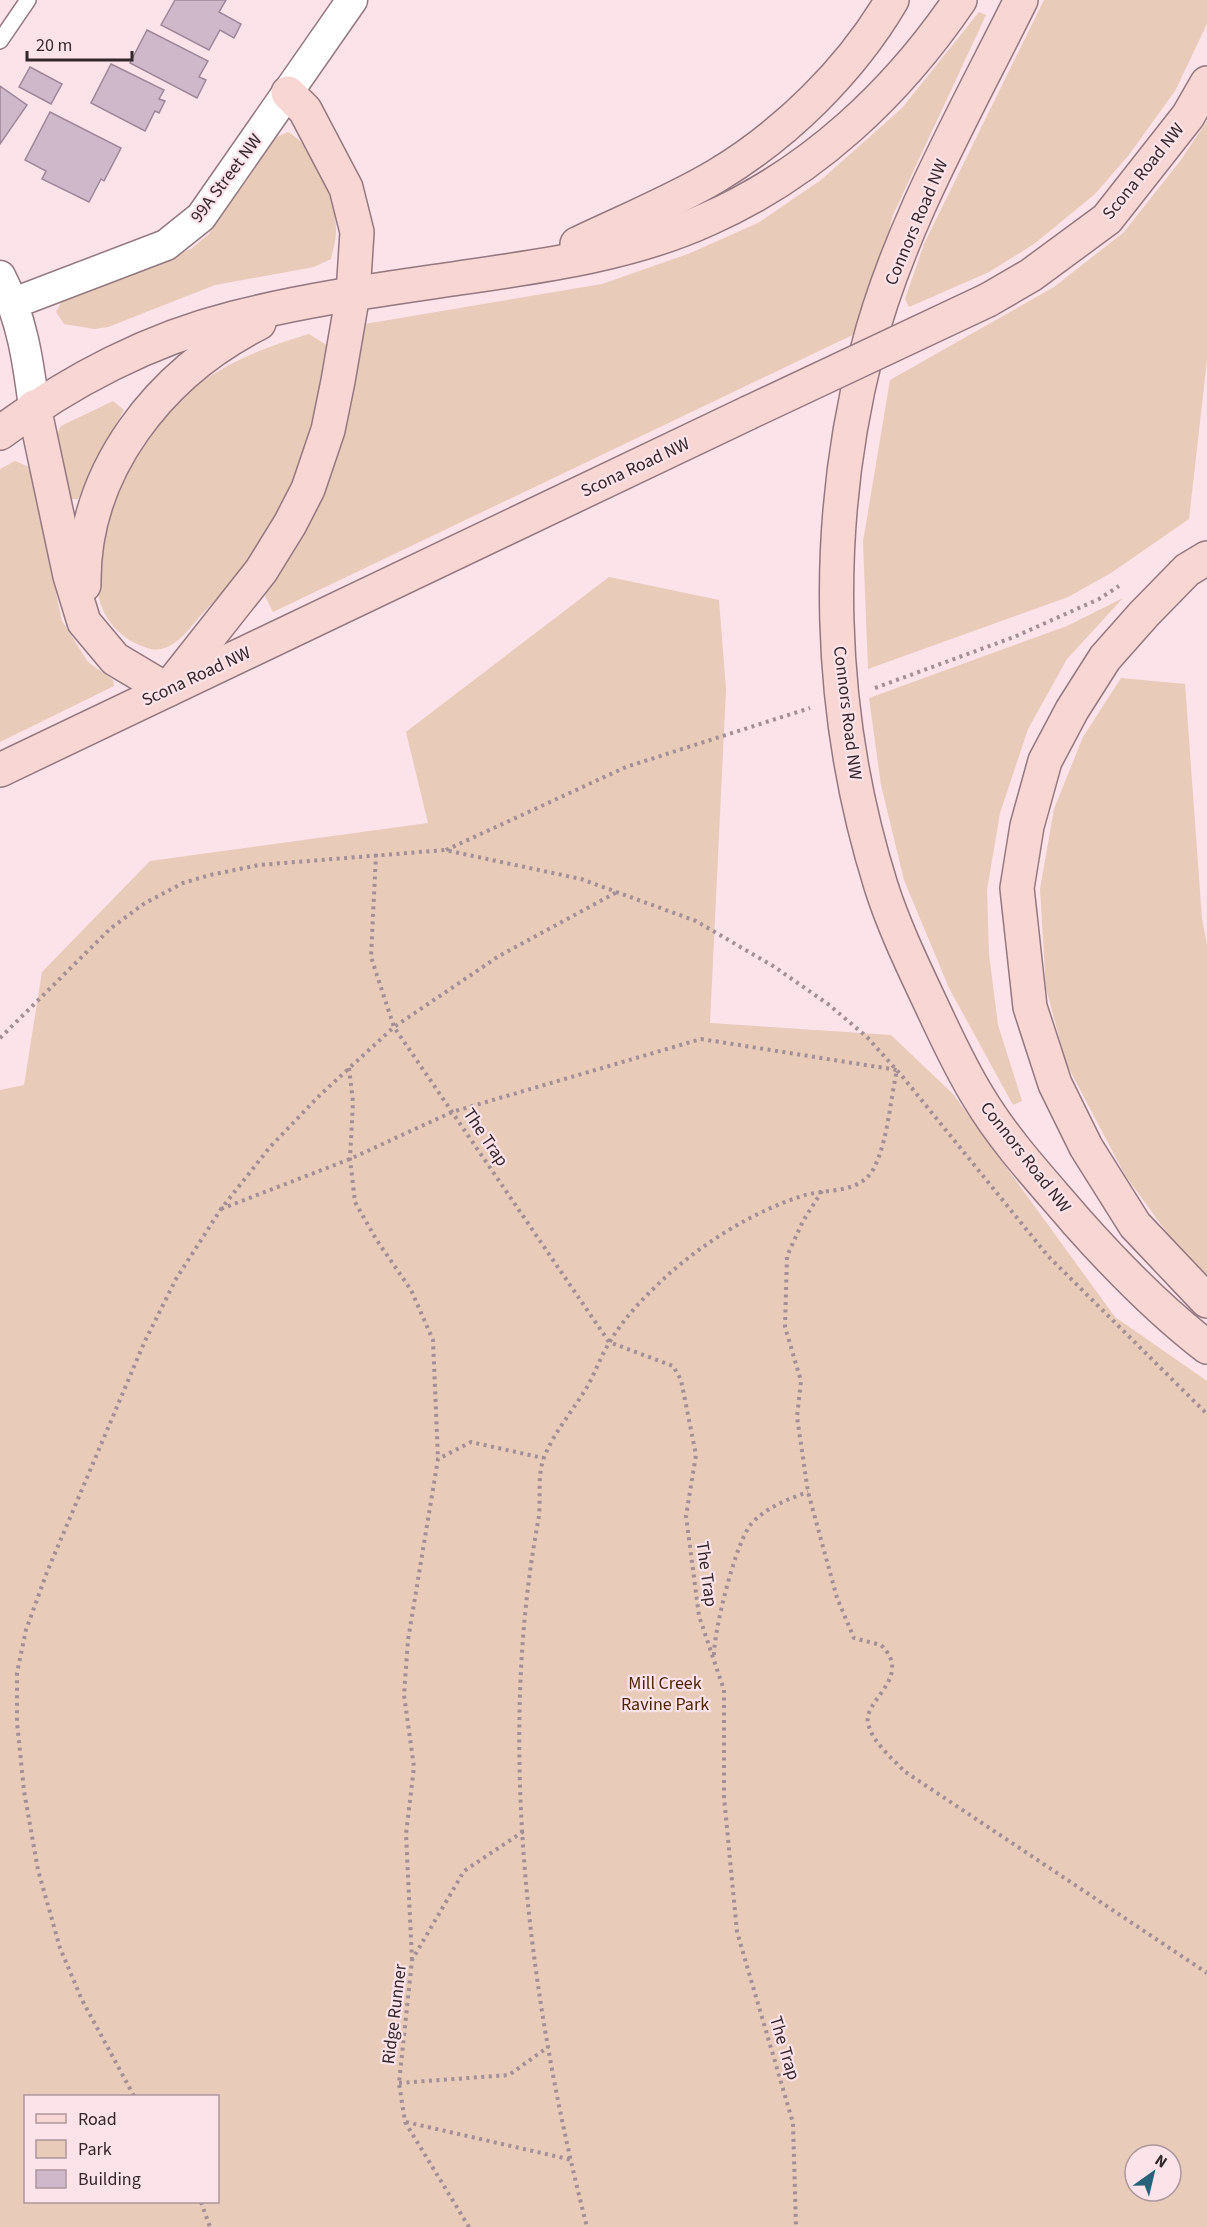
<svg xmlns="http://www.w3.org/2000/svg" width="1207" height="2227" viewBox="0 0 1207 2227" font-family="'Source Sans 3',sans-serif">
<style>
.green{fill:#e8cbb9;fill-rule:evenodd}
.building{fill:#cfb8ca;stroke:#9e8799;stroke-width:1.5}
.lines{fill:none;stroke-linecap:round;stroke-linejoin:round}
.service-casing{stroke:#947880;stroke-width:18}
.minor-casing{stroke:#947880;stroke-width:33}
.secondary-casing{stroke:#947880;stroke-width:36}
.path{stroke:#a38f95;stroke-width:4;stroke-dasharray:3 4.5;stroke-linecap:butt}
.service{stroke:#fff;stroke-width:15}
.minor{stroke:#fff;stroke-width:30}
.secondary{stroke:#f8d6d3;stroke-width:33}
.secondary-bridge-casing{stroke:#947880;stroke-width:36;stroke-linecap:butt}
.secondary-bridge{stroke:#f8d6d3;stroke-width:33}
.labels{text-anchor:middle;stroke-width:4.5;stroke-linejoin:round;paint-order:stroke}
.street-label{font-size:18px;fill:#33272b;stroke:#fce2e9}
.park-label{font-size:18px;fill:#4f2504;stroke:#fce2e9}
</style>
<rect width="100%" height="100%" fill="#fce2e9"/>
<!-- green -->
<g class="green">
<polygon points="1044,0 1207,0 1207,24 1175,91 1128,156 1095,194 1034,244 989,272 909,307 905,299 924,244"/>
<path d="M979 12 986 15 893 215 861 331 273 612 265 596C300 536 336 474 350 405 356 378 353 350 365 324L602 284 688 254 758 223 821 180 902 108Z"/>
<polygon points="1207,121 1207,360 1189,519 1111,573 1068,597 868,669 863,542 890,380 1054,287 1124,232 1180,161"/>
<path d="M288 132C316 148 337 200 336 231 336 240 333 250 331 259L314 267 215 285 108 327 94 329 64 324 56 312 65 295 191 249 209 234 275 138Z"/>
<path d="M309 334 328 346C314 426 291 511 238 575 226 589 213 602 201 615 188 630 171 656 147 648 59 618 104 499 140 445 146 435 152 423 160 415 210 370 246 353 309 334Z"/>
<polygon points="113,401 124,410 96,459 78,499 66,499 54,439 61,426"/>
<polygon points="15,461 29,467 62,621 88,662 113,680 114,686 0,742 0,469"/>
<path d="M609 577 719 600 726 689 710 1023 891 1035 953 1094 1115 1317 1207 1381V2227H0V1090L24 1085 42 972 150 861 428 823 406 732ZM26 2096H218V2202H26ZM1135 2155H1171V2191H1135Z"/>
<polygon points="1123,598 1067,659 1028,729 1000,813 987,890 989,954 998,1025 1022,1101 1013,1105 949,988 904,880 881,785 869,698 1067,626"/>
<polygon points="1121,678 1185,684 1202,919 1207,945 1207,1276 1173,1241 1125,1175 1066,1063 1046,988 1040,889 1054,809 1083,737"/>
</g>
<!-- building -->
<g class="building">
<polygon points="175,0 226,0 219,12 241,24 234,38 220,30 209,50 161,25"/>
<polygon points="147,30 208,61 199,77 206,80 197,98 130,63"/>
<polygon points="111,64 164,90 159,99 165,101 159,113 155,111 145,131 91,103"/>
<polygon points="30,67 62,84 51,104 19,87"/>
<polygon points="0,86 27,105 0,144"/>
<polygon points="50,112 121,148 104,181 101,179 89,202 42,179 46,171 25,160"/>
</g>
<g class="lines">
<defs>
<polyline id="service" points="0,41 28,0"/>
<g id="minor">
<path d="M0 276C22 318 28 360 34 407"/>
<polyline points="14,303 166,245 201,217 352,0"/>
</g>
<g id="secondary">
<path d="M1021 0C966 111 897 231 867 351 822 527 827 714 881 886 893 924 911 962 928 998 944 1032 959 1066 979 1098 1006 1143 1043 1182 1077 1222 1117 1267 1159 1310 1207 1347"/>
<path d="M577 244C623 222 672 202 716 176 786 134 851 70 892 0"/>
<polyline points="988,300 1031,275 1107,219 1188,116 1207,83"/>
<polyline points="34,407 70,576 84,622 115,659 167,690 261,571 290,524 308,489 328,430 338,381 353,294 357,232 346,188 305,110 288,93"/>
<path d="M0 433C69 381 150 339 234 318 308 299 384 289 459 278 542 266 632 254 708 219 812 173 897 93 960 0"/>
<polyline points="1207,558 1187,570 1144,614 1105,658 1072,710 1045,761 1027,826 1017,888 1030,1007 1055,1084 1086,1147 1135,1225 1207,1301"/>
<path d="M84 585C82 471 160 373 259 323"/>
<polyline points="0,770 748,413"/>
</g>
</defs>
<!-- service casing -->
<use href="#service" class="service-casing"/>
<!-- minor casing -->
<use href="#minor" class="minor-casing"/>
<!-- secondary casing -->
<use href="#secondary" class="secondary-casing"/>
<!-- path -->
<g class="path">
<polyline points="875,688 1014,637 1099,599 1119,586"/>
<polyline points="446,850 626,767 810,708"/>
<polyline points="376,854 371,957 394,1027 609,1342 673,1366 681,1380 696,1455 686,1516 699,1616 724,1690 724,1797 737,1932 793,2123 796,2227"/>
<polyline points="0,1038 111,928 145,903 183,883 210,875 259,865 445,850 581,879 696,921 773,966 828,1004 867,1037 902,1076 1048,1256 1207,1414"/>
<polyline points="349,1068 353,1102 350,1159 355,1202 376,1239 411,1290 433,1340 438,1459"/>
<path d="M822 1191 803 1221 787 1256 785 1327 801 1381 797 1417 808 1492 837 1598 854 1638 881 1645C914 1677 863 1700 868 1723 872 1742 892 1758 904 1771L1207 1973"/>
<path d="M221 1209 350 1159 452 1112 701 1039 897 1070C890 1101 888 1140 874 1168 860 1195 826 1188 802 1196 755 1211 706 1241 669 1274 647 1294 623 1318 608 1345 600 1358 595 1373 587 1387 574 1409 555 1431 545 1455 536 1474 542 1502 538 1522 496 1747 530 2006 587 2227"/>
<path d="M714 1655C714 1630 736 1540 752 1523 767 1507 788 1499 808 1492"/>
<polyline points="412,1960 406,1834 414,1767 404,1695 408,1640 438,1459 471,1442 543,1458"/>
<polyline points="399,2083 509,2075 548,2047"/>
<polyline points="134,2096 82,2000 60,1948 38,1870 24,1791 17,1722 17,1673 26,1630 47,1572 144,1343 176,1279 221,1209 270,1147 320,1095 394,1027 499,956 617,892"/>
<polyline points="406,2122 572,2160"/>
<polyline points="201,2202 210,2227"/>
<polyline points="469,2227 405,2122 399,2083 412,1960 464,1871 524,1831"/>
</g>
<!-- service -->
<use href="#service" class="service"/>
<!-- minor -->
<use href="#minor" class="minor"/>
<!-- secondary -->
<use href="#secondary" class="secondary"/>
<defs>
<polyline id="secondary-bridge" points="748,413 988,300"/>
</defs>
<!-- secondary-bridge casing -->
<use href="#secondary-bridge" class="secondary-bridge-casing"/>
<!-- secondary-bridge -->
<use href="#secondary-bridge" class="secondary-bridge"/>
</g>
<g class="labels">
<!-- street labels -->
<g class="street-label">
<text transform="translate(1143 171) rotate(-51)" y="6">Scona Road NW</text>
<text transform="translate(226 178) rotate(-53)" y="6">99A Street NW</text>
<text transform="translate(916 222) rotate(-67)" y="6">Connors Road NW</text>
<text transform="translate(635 467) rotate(-25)" y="6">Scona Road NW</text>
<text transform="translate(196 676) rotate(-25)" y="6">Scona Road NW</text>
<text transform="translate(848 713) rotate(83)" y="6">Connors Road NW</text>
<text transform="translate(486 1137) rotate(56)" y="6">The Trap</text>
<text transform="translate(1026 1157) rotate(52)" y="6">Connors Road NW</text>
<text transform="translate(707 1574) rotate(82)" y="6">The Trap</text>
<text transform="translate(394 2014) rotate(-83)" y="6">Ridge Runner</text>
<text transform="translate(785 2048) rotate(73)" y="6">The Trap</text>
</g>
<!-- park labels -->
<g class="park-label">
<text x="665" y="1689">Mill Creek<tspan x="665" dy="21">Ravine Park</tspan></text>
</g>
</g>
<!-- legend -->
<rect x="24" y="2095" width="195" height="108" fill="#fce2e9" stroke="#ac979d" stroke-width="1.5"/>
<rect x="36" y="2114" width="30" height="9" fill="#f8d6d3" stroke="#ac979d" stroke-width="1.5"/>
<text x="78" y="2125" font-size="18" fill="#33272b">Road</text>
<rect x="36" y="2140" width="30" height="18" fill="#e8cbb9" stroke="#ac979d" stroke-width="1.5"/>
<text x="78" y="2155" font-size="18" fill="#33272b">Park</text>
<rect x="36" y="2170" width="30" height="18" fill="#cfb8ca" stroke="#ac979d" stroke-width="1.5"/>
<text x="78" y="2185" font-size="18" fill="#33272b">Building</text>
<!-- north arrow -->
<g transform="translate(1153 2173) rotate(34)"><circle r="28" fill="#fce2e9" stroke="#ac979d" stroke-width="1.5"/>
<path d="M0-4.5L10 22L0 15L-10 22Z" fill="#26627a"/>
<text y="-9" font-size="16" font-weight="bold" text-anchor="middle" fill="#33272b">N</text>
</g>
<!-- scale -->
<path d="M27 51v9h105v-9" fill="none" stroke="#33272b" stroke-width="3"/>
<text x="36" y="51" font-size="18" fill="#33272b" stroke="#fce2e9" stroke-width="4.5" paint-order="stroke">20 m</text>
</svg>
